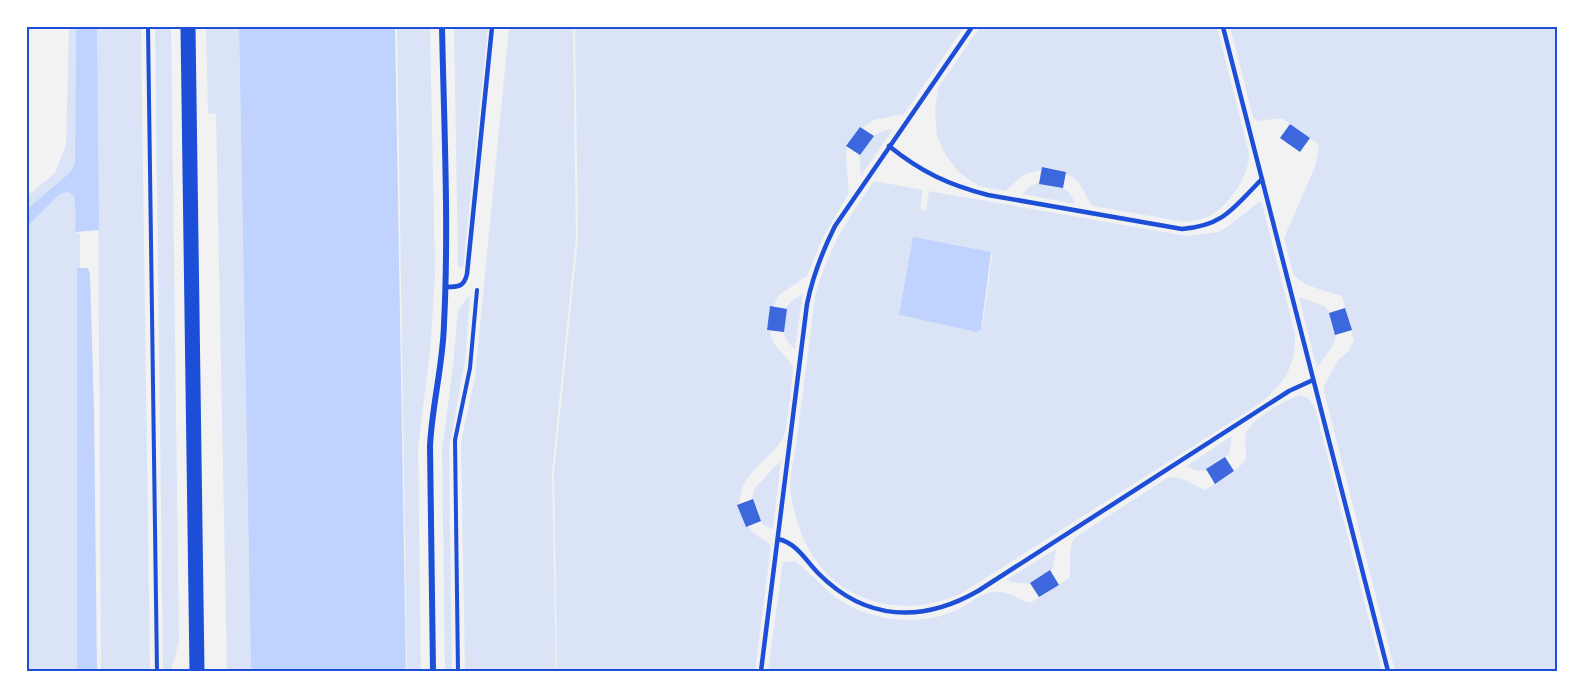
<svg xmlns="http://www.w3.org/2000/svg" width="1584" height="698" viewBox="0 0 1584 698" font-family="'Libre Baskerville',serif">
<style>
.green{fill:#dbe4f7;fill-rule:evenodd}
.water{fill:#bfd3fe}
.building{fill:#3d67dc}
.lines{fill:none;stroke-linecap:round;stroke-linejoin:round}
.path{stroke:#1d4ed8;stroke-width:4}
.service{stroke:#1d4ed8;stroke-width:4.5}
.minor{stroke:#1d4ed8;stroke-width:6}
.primary{stroke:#1d4ed8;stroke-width:15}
.neatline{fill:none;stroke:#1d4ed8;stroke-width:2}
</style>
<rect width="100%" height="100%" fill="#f2f2f2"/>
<!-- green -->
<g class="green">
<polygon points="69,27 76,27 75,161 72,170 67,175 27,209 27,196 55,173 66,145"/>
<polygon points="97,27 141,27 150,671 101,671"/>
<polygon points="155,27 171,27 179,641 171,671 163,671"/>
<polygon points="206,27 239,27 251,671 227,671 216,114 208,113"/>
<polygon points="397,27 430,27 435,275 430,352 418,446 421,671 407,671"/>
<polygon points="454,27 488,27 464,260 463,267 460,268 458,266"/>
<polygon points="509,27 573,27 576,237 552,472 556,671 465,671 461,442 475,377"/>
<path d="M575 27H964L904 114 874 120 862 128 860 127 847 146 846 158 849 193 823 237 807 276 779 295 773 307H770L767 330 770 331C772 347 784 353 793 366V372C791 384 788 429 783 438 770 461 739 473 740 503L737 504 745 526 748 525 753 533 771 545 755 671H557L554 473 578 237Z"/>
<path d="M980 27H1217L1249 153C1250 175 1230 204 1211 215 1202 220 1193 221 1184 222L1093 206C1083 194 1082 178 1065 174V171L1043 167 1042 170 1025 174 1005 191 979 186 968 179 958 171 946 156 937 136 935 111 938 88Z"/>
<path d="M1230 27H1557V671H1395L1323 388 1338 360 1349 351 1354 340 1342 296C1325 290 1305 288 1293 274L1284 238 1315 167 1319 145 1282 118 1257 121 1253 117Z"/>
<path d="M893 129 861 176 859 155C870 138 872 133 893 129Z"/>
<path d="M874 181 923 190 920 209 926 211 929 191 1187 236 1218 232 1227 227 1259 202 1262 204 1295 334C1296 370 1281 388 1253 408L962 593C928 608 895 611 860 596 818 579 798 538 791 496 788 481 794 461 796 446 802 396 809 347 815 297 826 252 848 218 874 181ZM944 243 992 254 982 328 979 331 901 316Z"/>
<path d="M1037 183C1054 183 1070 186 1075 204L1022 194 1029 187Z"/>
<polygon points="69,192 74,196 77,215 75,232 80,235 80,268 77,269 78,671 27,671 27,227 58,196 62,193"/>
<path d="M803 293 795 349C783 339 776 320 788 305 792 301 798 297 803 293Z"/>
<polygon points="469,296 470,299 465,362 449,449 452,671 445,671 442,450 453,366 458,310"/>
<polygon points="1299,297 1325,306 1330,313 1336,334 1334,344 1317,368"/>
<path d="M1301 395 1309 399 1315 408 1382 671H768L783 562 795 561C814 575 827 594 848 605 881 623 926 625 959 609 969 604 981 593 992 592 1010 590 1015 599 1030 603L1069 578C1072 564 1067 551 1074 538L1169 477 1183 479 1205 490C1219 481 1236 473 1246 459 1247 449 1243 441 1247 431 1251 420 1289 397 1301 395Z"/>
<polygon points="1232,436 1229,454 1206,471 1195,470 1186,466"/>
<polygon points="781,460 773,528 772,529 762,524 752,498 755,488"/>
<path d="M1056 549 1053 568C1036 586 1028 586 1006 580Z"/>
</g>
<!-- water -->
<g class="water">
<polygon points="76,27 97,27 99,230 75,232 76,215 74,196 69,192 62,193 58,196 27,227 27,209 67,175 72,170 75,161"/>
<polygon points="239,27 395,27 406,671 251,671"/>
<polygon points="913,237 991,252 981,330 977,332 899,315"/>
<polygon points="77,268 88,268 90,274 94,411 97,671 77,671"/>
</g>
<!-- building -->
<g class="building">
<polygon points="1290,124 1310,138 1300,152 1280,138"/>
<polygon points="860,127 874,136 860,155 846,146"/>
<polygon points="1042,167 1066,172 1063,188 1039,184"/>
<polygon points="770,306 787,309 784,332 767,330"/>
<polygon points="1345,308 1352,330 1335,335 1329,313"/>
<polygon points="1225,457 1234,471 1215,484 1206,469"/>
<polygon points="753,499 761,521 746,527 737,505"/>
<polygon points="1050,570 1059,585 1039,597 1030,583"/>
</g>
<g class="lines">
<!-- path -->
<g class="path">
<polyline points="148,27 157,671"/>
<polyline points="458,671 455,440 470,368 477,290"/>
</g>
<!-- service -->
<g class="service">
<polyline points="1223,27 1388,671"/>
<path d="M889 146C921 172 949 185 988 195L1182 229C1224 226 1234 207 1262 179"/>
<path d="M446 287C458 287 464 287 467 274L492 27"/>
<path d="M778 539C797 543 806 561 819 574 866 621 922 623 978 591L1289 391 1313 380"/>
<path d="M761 671 807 304C813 275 822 252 835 226L972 27"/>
</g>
<!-- minor -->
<path class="minor" d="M433 671 430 446C432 405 443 365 444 324 449 225 444 126 442 27"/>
<!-- primary -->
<polyline class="primary" points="188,27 197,671"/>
</g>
<!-- border -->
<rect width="1584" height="698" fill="none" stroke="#ffffff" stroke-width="57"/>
<rect x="28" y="28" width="1528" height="642" class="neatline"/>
</svg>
